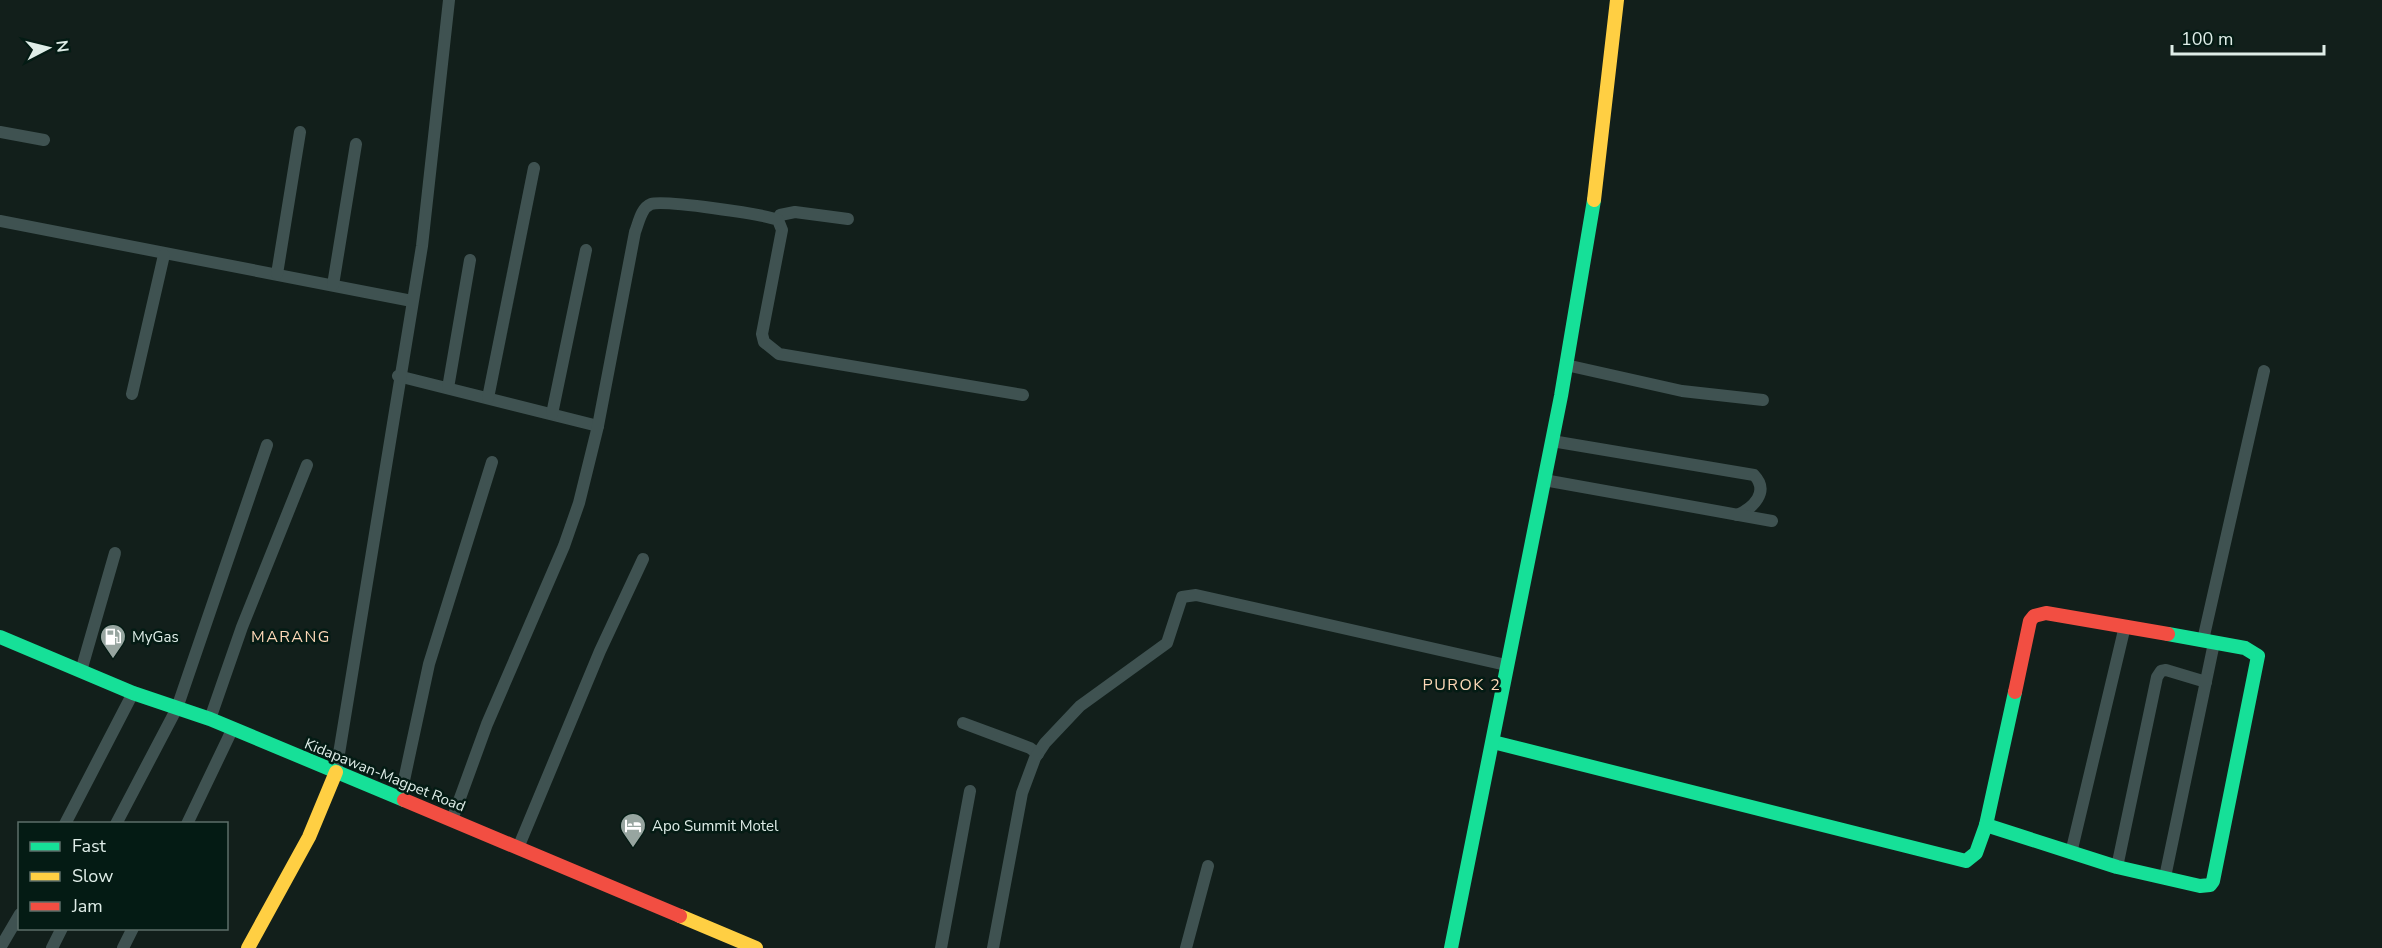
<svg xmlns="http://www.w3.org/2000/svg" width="2382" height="948" viewBox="0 0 2382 948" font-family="'Nunito Sans',sans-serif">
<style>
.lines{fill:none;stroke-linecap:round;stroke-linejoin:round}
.street{stroke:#3f5251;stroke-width:12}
.fast{stroke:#16e098;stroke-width:14}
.slow{stroke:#ffcf43;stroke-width:14}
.jam{stroke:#f24e42;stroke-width:14}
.labels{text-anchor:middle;stroke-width:5;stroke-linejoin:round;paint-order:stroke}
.poi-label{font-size:15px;fill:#dfede8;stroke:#041b14;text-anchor:start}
.street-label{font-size:15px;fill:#dfede8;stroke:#041b14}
.neighbourhood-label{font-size:16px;letter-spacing:1.5px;fill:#fed9b8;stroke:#041b14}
</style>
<rect width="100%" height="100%" fill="#121f1b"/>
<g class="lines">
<!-- street -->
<g class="street">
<polyline points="0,132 44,140"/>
<polyline points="778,220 780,215 795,212 848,219"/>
<polyline points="0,221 412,301"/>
<polyline points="277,274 300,132"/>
<polyline points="333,285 356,144"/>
<polyline points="1566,365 1682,391 1763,400"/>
<polyline points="398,376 598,426"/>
<polyline points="448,388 470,260"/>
<polyline points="132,394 164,255"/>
<polyline points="488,398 534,168"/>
<polyline points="552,414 586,250"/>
<path d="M1552 441 1754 475C1770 492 1753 508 1737 515"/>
<polyline points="1544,480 1772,521"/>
<polyline points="2203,640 2264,371"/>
<polyline points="81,671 115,553"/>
<polyline points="210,719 242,627 307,465"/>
<polyline points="963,723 1030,748 1038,754"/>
<polyline points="336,772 422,246 449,0"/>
<polyline points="400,799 429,664 492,462"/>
<path d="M452 820 487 724 564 546 579 503 598 426 635 232C639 222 641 208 651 204 665 200 763 214 778 220L782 230 762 334 764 342 779 354 1023 395"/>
<polyline points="65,824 133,693"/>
<polyline points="116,824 177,708 267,445"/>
<polyline points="187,824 232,730"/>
<polyline points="518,848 600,651 643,559"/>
<polyline points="2071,853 2125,626"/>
<polyline points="2117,867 2157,677 2161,671 2166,670 2206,682"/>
<polyline points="2165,877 2214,643"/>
<polyline points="0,948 20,914"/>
<polyline points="52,948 62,928"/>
<polyline points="123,948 133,928"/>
<polyline points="941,948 970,791"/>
<polyline points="993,948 1022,793 1035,758 1045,743 1080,706 1167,643 1182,597 1196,595 1506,665"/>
<polyline points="1186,948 1208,866"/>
</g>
<!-- fast -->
<g class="fast">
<polyline points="0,637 133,693 210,719 404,800"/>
<polyline points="1493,742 1966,861 1976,853 1986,825 2015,692"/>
<polyline points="1986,825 2117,867 2200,886 2210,885 2213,881 2258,656 2245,648 2168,634"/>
<polyline points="1451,948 1561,396 1594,200"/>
</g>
<!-- slow -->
<g class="slow">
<polyline points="1594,200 1617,0"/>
<polyline points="680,916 756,948"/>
<polyline points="248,948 309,837 336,772"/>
</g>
<!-- jam -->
<g class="jam">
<polyline points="2015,692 2030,621 2034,616 2046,613 2168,634"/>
<polyline points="404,800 680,916"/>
</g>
</g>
<!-- icons -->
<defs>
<symbol id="fuel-pin" viewBox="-11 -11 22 30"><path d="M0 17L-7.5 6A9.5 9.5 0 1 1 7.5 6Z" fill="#97a5a0" stroke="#041b14"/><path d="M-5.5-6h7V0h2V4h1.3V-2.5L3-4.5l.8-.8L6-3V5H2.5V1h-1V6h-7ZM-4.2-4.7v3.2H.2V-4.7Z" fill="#fff"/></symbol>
<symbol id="hotel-pin" viewBox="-11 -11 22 30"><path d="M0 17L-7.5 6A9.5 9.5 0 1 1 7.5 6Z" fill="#97a5a0" stroke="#041b14"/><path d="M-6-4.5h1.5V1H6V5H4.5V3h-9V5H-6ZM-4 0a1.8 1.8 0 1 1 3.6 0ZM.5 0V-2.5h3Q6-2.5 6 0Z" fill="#fff"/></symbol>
</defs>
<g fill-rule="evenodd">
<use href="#fuel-pin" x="98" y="622" width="30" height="40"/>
<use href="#hotel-pin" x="618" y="811" width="30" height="40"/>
</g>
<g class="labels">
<!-- poi labels -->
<g class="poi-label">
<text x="132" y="642">MyGas</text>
<text x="652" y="831">Apo Summit Motel</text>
</g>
<!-- street labels -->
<g class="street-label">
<text transform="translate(385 775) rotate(22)" y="5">Kidapawan-Magpet Road</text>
</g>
<!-- neighbourhood labels -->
<g class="neighbourhood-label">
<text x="291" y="642">MARANG</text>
<text x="1462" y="690">PUROK 2</text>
</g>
</g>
<!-- legend -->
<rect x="18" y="822" width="210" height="108" fill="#041b14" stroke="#5c6f69" stroke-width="1.5"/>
<rect x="30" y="842" width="30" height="9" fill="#16e098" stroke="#5c6f69" stroke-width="1.5"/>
<text x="72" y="852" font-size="18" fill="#dfede8">Fast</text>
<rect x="30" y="872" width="30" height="9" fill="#ffcf43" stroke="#5c6f69" stroke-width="1.5"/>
<text x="72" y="882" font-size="18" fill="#dfede8">Slow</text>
<rect x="30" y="902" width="30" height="9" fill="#f24e42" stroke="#5c6f69" stroke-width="1.5"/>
<text x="72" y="912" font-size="18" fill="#dfede8">Jam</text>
<!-- north arrow -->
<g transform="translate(48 48) rotate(83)" stroke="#041b14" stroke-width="4.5" paint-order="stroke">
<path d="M0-4.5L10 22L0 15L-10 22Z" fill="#dfede8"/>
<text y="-9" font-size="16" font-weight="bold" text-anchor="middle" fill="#dfede8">N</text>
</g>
<!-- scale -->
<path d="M2172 45v9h152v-9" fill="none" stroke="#dfede8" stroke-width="3"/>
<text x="2181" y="45" font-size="18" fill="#dfede8" stroke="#041b14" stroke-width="4.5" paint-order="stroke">100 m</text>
</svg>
